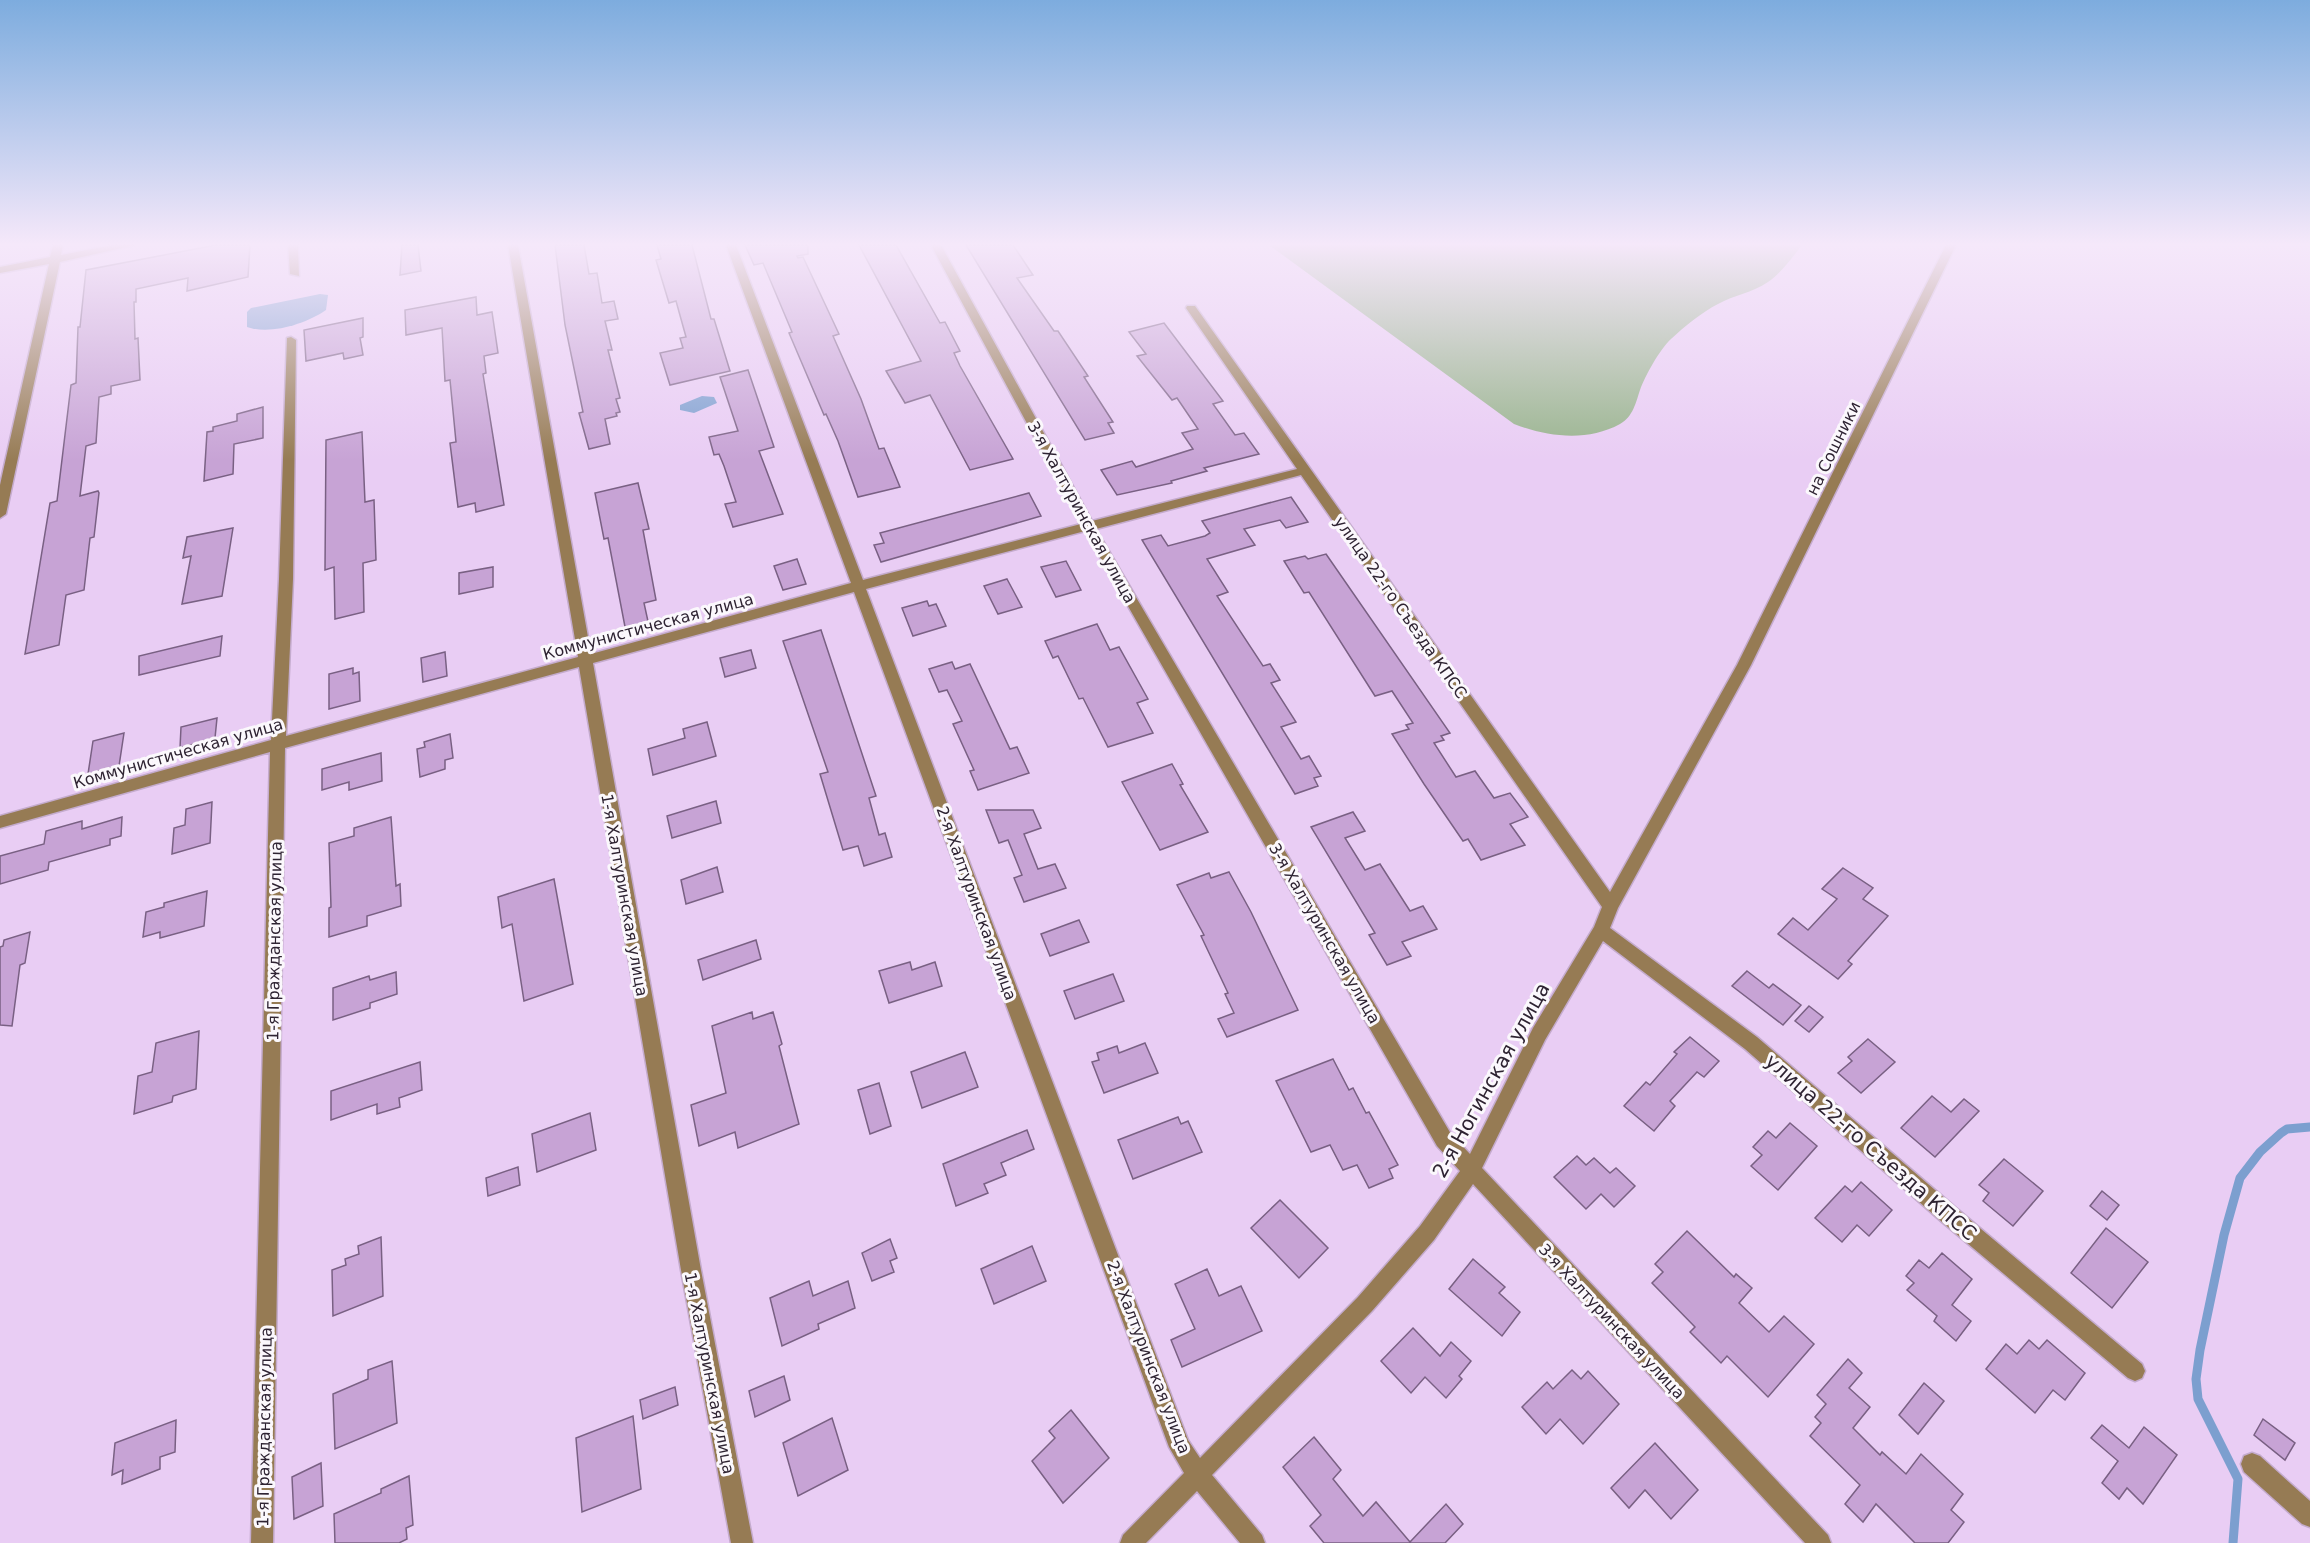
<svg xmlns="http://www.w3.org/2000/svg" width="2310" height="1543" viewBox="0 0 2310 1543" font-family="'DejaVu Sans',sans-serif">
<style>
.green{fill:#97b38c}
.water{fill:#7c9fcf}
.lines{fill:none;stroke-linecap:round;stroke-linejoin:round}
.stream{stroke:#7c9fcf;stroke-width:9}
.building{fill:#c7a3d5;stroke:#796083;stroke-width:1.5}
.minor-casing{stroke:#c4abcd;stroke-width:3}
.minor{fill:#967b54;fill-rule:evenodd}
.labels{text-anchor:middle;stroke-width:6;stroke-linejoin:round;paint-order:stroke}
.street-label{font-size:16px;fill:#2e2332;stroke:#fbf8fc}
.near-street-label{font-size:20px;fill:#2e2332;stroke:#fbf8fc}
</style>
<rect width="100%" height="100%" fill="#e9cdf4"/>
<!-- green -->
<path class="green" d="M1269 245H1802C1792 258 1782 272 1768 282 1752 293 1734 295 1718 304 1702 312 1684 327 1671 339 1660 349 1645 376 1640 390 1636 402 1633 417 1620 424 1587 442 1548 437 1514 424Z"/>
<!-- water -->
<g class="water">
<path d="M320 294 328 295 326 310C306 324 270 335 247 327V312L251 308Z"/>
<polygon points="702,396 714,397 717,403 694,413 680,410 680,405"/>
</g>
<g class="lines">
<!-- stream -->
<polyline class="stream" points="2233,1543 2238,1479 2198,1399 2196,1379 2200,1350 2224,1235 2240,1178 2260,1152 2281,1133 2287,1129 2310,1127"/>
</g>
<!-- building -->
<g class="building">
<polygon points="216,245 250,245 248,277 187,291 188,278 136,289 136,302 134,302 135,339 138,338 140,380 111,386 111,394 99,397 96,443 86,446 80,496 98,491 99,493 94,537 90,538 84,590 66,595 59,645 25,654 50,503 57,501 71,385 76,383 78,327 80,327 86,270"/>
<polygon points="402,245 418,245 421,271 400,275"/>
<polygon points="555,245 584,245 589,274 597,273 602,303 614,301 618,319 605,321 612,350 608,350 620,398 616,399 620,412 616,413 617,416 605,419 610,444 589,449 579,413 583,412 565,325"/>
<polygon points="657,245 692,245 711,319 714,319 730,371 670,385 660,353 683,348 680,338 686,337 676,301 669,303 656,260 661,259"/>
<polygon points="745,245 808,245 808,254 797,256 798,258 803,257 839,334 833,336 861,399 879,449 884,448 900,487 858,497 838,441 826,414 824,415 789,333 792,332 763,263 754,265"/>
<polygon points="859,245 896,245 940,323 945,322 960,351 954,353 960,366 1013,459 970,470 930,395 905,403 886,371 921,361"/>
<polygon points="966,245 1013,245 1033,275 1017,278 1054,331 1058,331 1088,376 1084,377 1113,422 1108,423 1114,433 1085,440"/>
<polygon points="476,297 477,315 492,312 498,353 484,356 486,373 483,374 504,505 476,512 475,503 458,507 450,443 456,442 450,380 445,381 442,328 406,335 405,310"/>
<polygon points="363,318 363,337 360,338 363,355 344,359 343,353 306,361 304,330"/>
<polygon points="1164,323 1223,401 1213,404 1235,435 1244,433 1259,454 1204,468 1207,471 1171,481 1172,483 1117,495 1101,470 1132,461 1136,467 1193,449 1182,433 1198,429 1177,398 1172,400 1137,356 1146,354 1129,332"/>
<polygon points="748,370 774,447 759,451 783,514 733,527 725,504 736,502 724,466 719,454 714,455 709,437 738,431 720,377"/>
<polygon points="263,407 263,438 234,444 233,474 204,481 207,432 213,431 213,427 237,421 237,414"/>
<polygon points="362,432 365,502 374,500 376,560 363,563 364,612 335,619 334,567 325,570 326,440"/>
<polygon points="638,483 649,529 643,530 656,600 644,603 649,626 626,632 608,538 604,539 595,493"/>
<polygon points="1029,493 1041,516 881,562 874,545 884,543 880,533"/>
<polygon points="1291,497 1308,522 1286,528 1280,520 1244,529 1255,545 1207,559 1228,592 1217,596 1263,666 1270,664 1280,680 1271,683 1296,722 1281,727 1301,759 1309,756 1321,776 1314,778 1318,786 1295,794 1142,540 1161,535 1168,546 1205,536 1210,533 1202,521"/>
<polygon points="233,528 222,596 182,604 191,556 183,558 187,537"/>
<polygon points="1326,554 1450,733 1441,736 1444,740 1434,743 1456,777 1475,771 1494,798 1510,793 1528,817 1510,824 1525,845 1481,860 1468,839 1463,841 1424,784 1392,734 1409,729 1406,725 1413,723 1392,691 1375,696 1309,592 1304,593 1284,561 1305,556 1308,559"/>
<polygon points="797,559 806,584 783,590 774,566"/>
<polygon points="1066,561 1081,590 1056,597 1041,567"/>
<polygon points="493,567 493,587 459,594 459,573"/>
<polygon points="1007,579 1022,607 998,614 984,586"/>
<polygon points="927,601 929,606 936,604 946,626 913,636 902,608"/>
<polygon points="1097,624 1110,650 1119,647 1148,699 1137,703 1153,733 1108,747 1083,698 1079,699 1058,656 1053,658 1045,641"/>
<polygon points="821,630 876,796 869,798 879,835 885,833 892,857 864,866 858,846 843,850 820,774 828,772 783,641"/>
<polygon points="222,636 220,656 139,675 139,656"/>
<polygon points="751,650 756,668 725,677 720,658"/>
<polygon points="445,652 447,676 423,682 421,658"/>
<polygon points="952,662 955,669 970,664 1010,749 1017,747 1029,773 978,790 970,771 974,770 953,724 962,721 947,690 939,692 929,669"/>
<polygon points="353,668 353,674 359,672 360,701 329,709 329,674"/>
<polygon points="217,718 215,738 180,748 181,727"/>
<polygon points="707,722 716,756 653,775 648,749 685,738 683,729"/>
<polygon points="124,733 119,766 88,774 93,741"/>
<polygon points="450,734 453,758 445,760 445,769 420,777 417,749 425,747 424,742"/>
<polygon points="381,753 382,781 349,790 349,782 322,790 322,769"/>
<polygon points="1172,764 1183,784 1180,785 1208,832 1160,850 1122,782"/>
<polygon points="716,801 721,823 672,838 667,816"/>
<polygon points="212,802 210,843 172,854 174,828 185,825 186,809"/>
<polygon points="986,810 1033,810 1041,828 1024,834 1038,869 1055,864 1066,888 1024,902 1014,878 1022,875 1008,840 999,843"/>
<polygon points="1353,812 1365,831 1345,838 1365,870 1380,864 1410,911 1423,906 1437,929 1402,942 1411,956 1387,965 1369,935 1375,933 1311,827"/>
<polygon points="122,817 121,836 110,839 110,845 49,862 48,870 0,884 0,856 44,844 46,831 82,821 82,829"/>
<polygon points="391,817 396,886 400,884 401,906 367,916 367,926 329,937 329,908 331,907 329,843 354,836 354,828"/>
<polygon points="717,867 723,892 686,904 681,880"/>
<polygon points="1843,868 1873,888 1863,899 1888,916 1848,961 1852,964 1838,979 1778,934 1793,918 1808,930 1837,899 1822,889"/>
<polygon points="1229,872 1251,912 1298,1010 1227,1037 1218,1019 1234,1013 1225,994 1228,993 1201,936 1204,935 1177,885 1209,873 1211,878"/>
<polygon points="554,879 573,984 524,1001 512,924 502,928 498,897"/>
<polygon points="207,891 204,926 160,938 160,932 143,937 146,912 164,907 164,903"/>
<polygon points="1079,920 1089,942 1050,956 1041,934"/>
<polygon points="30,932 25,963 20,965 12,1026 0,1025 0,947 3,946 4,940"/>
<polygon points="756,940 761,959 703,980 698,960"/>
<polygon points="910,962 912,970 935,962 942,986 889,1003 879,971"/>
<polygon points="1747,971 1769,988 1773,984 1801,1005 1783,1025 1732,986"/>
<polygon points="396,972 397,994 370,1003 370,1008 333,1020 333,988 369,976 370,980"/>
<polygon points="1113,974 1124,1001 1075,1019 1064,991"/>
<polygon points="1809,1006 1823,1017 1809,1032 1795,1021"/>
<polygon points="752,1012 753,1019 773,1012 782,1044 779,1046 799,1124 738,1148 735,1132 699,1146 691,1105 726,1093 712,1026"/>
<polygon points="199,1031 196,1089 173,1096 172,1102 134,1114 138,1076 152,1072 156,1043"/>
<polygon points="1690,1037 1719,1061 1704,1077 1697,1072 1670,1101 1675,1106 1654,1131 1624,1106 1646,1082 1650,1085 1677,1054 1674,1052"/>
<polygon points="1868,1039 1895,1062 1861,1093 1838,1073 1852,1061 1848,1057"/>
<polygon points="1145,1043 1158,1073 1104,1093 1092,1062 1099,1060 1097,1053 1117,1046 1119,1053"/>
<polygon points="965,1052 978,1087 922,1108 911,1072"/>
<polygon points="1333,1059 1349,1090 1353,1088 1366,1113 1369,1112 1398,1165 1389,1169 1393,1178 1369,1188 1357,1165 1343,1170 1330,1145 1311,1152 1276,1081"/>
<polygon points="420,1062 422,1090 399,1098 400,1107 377,1114 377,1104 331,1120 331,1091"/>
<polygon points="879,1083 891,1126 870,1134 858,1090"/>
<polygon points="1932,1096 1951,1112 1964,1099 1979,1111 1935,1157 1901,1128"/>
<polygon points="590,1113 596,1150 537,1172 532,1134"/>
<polygon points="1178,1117 1181,1124 1188,1121 1202,1152 1133,1179 1118,1140"/>
<polygon points="1790,1123 1817,1146 1778,1190 1751,1166 1762,1155 1753,1147 1768,1131 1776,1138"/>
<polygon points="1027,1130 1034,1149 1001,1163 1006,1175 984,1184 988,1193 956,1206 943,1164"/>
<polygon points="1577,1156 1586,1165 1594,1158 1610,1173 1616,1168 1635,1186 1614,1207 1601,1194 1586,1209 1554,1177"/>
<polygon points="2004,1159 2043,1191 2013,1226 1983,1201 1989,1193 1979,1185"/>
<polygon points="518,1167 520,1185 488,1196 486,1178"/>
<polygon points="1861,1182 1892,1210 1869,1236 1857,1225 1842,1242 1815,1218 1845,1186 1852,1192"/>
<polygon points="2102,1191 2119,1205 2107,1220 2090,1206"/>
<polygon points="1280,1200 1328,1248 1299,1278 1251,1228"/>
<polygon points="2106,1228 2148,1262 2112,1308 2071,1273"/>
<polygon points="1687,1231 1734,1277 1736,1274 1752,1288 1739,1303 1769,1332 1784,1316 1814,1344 1768,1397 1727,1356 1721,1363 1690,1332 1695,1327 1652,1283 1663,1272 1655,1264"/>
<polygon points="381,1237 383,1296 333,1316 332,1270 346,1265 345,1259 359,1254 358,1246"/>
<polygon points="890,1239 897,1258 890,1261 894,1272 872,1281 862,1253"/>
<polygon points="1032,1246 1046,1281 994,1304 981,1269"/>
<polygon points="1942,1253 1972,1279 1952,1305 1971,1321 1956,1341 1934,1321 1937,1316 1907,1290 1914,1283 1906,1276 1919,1260 1929,1268"/>
<polygon points="1473,1259 1505,1287 1499,1293 1520,1312 1502,1336 1449,1289"/>
<polygon points="1207,1269 1219,1296 1241,1286 1262,1331 1182,1367 1171,1340 1195,1329 1175,1284"/>
<polygon points="809,1281 813,1296 848,1281 855,1308 818,1324 819,1329 782,1346 770,1298"/>
<polygon points="1413,1328 1440,1356 1451,1342 1471,1361 1459,1376 1462,1379 1446,1398 1425,1377 1411,1393 1381,1361"/>
<polygon points="2029,1340 2039,1349 2047,1340 2085,1373 2065,1400 2053,1390 2035,1413 1986,1369 2006,1344 2017,1354"/>
<polygon points="1848,1359 1862,1373 1849,1388 1870,1407 1853,1428 1880,1455 1882,1452 1906,1474 1921,1454 1963,1494 1951,1510 1964,1522 1948,1543 1915,1543 1876,1504 1863,1522 1845,1504 1860,1485 1810,1436 1821,1423 1815,1417 1826,1404 1817,1395"/>
<polygon points="392,1361 397,1423 335,1449 333,1394 368,1379 368,1370"/>
<polygon points="1572,1370 1581,1379 1588,1371 1619,1404 1583,1444 1560,1419 1546,1434 1522,1407 1547,1382 1553,1389"/>
<polygon points="784,1376 790,1400 755,1417 749,1391"/>
<polygon points="1924,1383 1944,1401 1918,1434 1899,1415"/>
<polygon points="675,1387 678,1405 643,1419 640,1400"/>
<polygon points="1071,1410 1109,1458 1063,1503 1032,1461 1055,1438 1049,1431"/>
<polygon points="633,1416 641,1489 582,1512 576,1438"/>
<polygon points="832,1418 848,1470 798,1496 783,1443"/>
<polygon points="2263,1419 2295,1443 2285,1460 2254,1435"/>
<polygon points="176,1420 175,1452 160,1457 160,1469 122,1484 123,1470 112,1475 115,1443"/>
<polygon points="2102,1425 2129,1448 2144,1427 2177,1455 2143,1504 2127,1488 2119,1499 2102,1483 2118,1461 2091,1438"/>
<polygon points="1314,1437 1341,1470 1333,1479 1363,1516 1376,1502 1410,1542 1446,1504 1463,1524 1445,1543 1324,1543 1310,1526 1321,1515 1283,1467"/>
<polygon points="1655,1443 1698,1490 1671,1519 1645,1490 1629,1508 1611,1488"/>
<polygon points="321,1463 323,1506 294,1519 292,1477"/>
<polygon points="409,1476 413,1525 406,1528 407,1539 399,1543 335,1543 334,1514 381,1493 381,1489"/>
</g>
<g class="lines">
<defs>
<g id="minor">
<polygon points="53,245 63,245 61,255 112,245 135,245 60,262 6,514 0,518 0,485 49,264 0,273 0,267 50,257"/>
<polygon points="288,245 298,245 299,276 290,274"/>
<path d="M508 245H518L591 654 851 583 726 245H736L863 580 1081 524 931 245H941L1092 521 1297 469 1186 308 1187 306H1195L1610 892 1737 665 1946 245H1956L1751 665 1618 908 1610 928 1757 1037 1956 1208 2142 1364 2145 1371 2142 1378 2135 1381 2128 1378 1942 1222 1745 1049 1603 941 1545 1040 1482 1168 1828 1535 1831 1543H1805L1473 1184 1434 1240 1372 1311 1212 1475 1262 1535 1265 1543H1240L1197 1491 1146 1543H1120L1123 1535 1184 1473 1169 1447 854 592 593 663 701 1270 753 1543H731L681 1270 579 667 285 748 273 1543H251L270 752 0 828V816L271 740 279 579 287 338 291 337 296 340 293 579 286 736 578 657ZM1301 475 1602 907 1594 927 1533 1028 1470 1154 1451 1134 1096 529ZM1085 531 1437 1146 1460 1171 1420 1226 1358 1297 1200 1458 1188 1440 866 589Z"/>
<polygon points="2252,1453 2260,1456 2310,1501 2310,1527 2302,1524 2244,1472 2241,1464 2244,1456"/>
</g>
</defs>
<!-- minor casing -->
<use href="#minor" class="minor-casing"/>
<!-- minor -->
<use href="#minor" class="minor"/>
</g>
<!-- sky -->
<linearGradient id="sky" x2="0" y2="1"><stop stop-color="#7dacde"/><stop offset="0.53" stop-color="#f5e8fa"/><stop offset="1" stop-color="#f5e8fa" stop-opacity="0"/></linearGradient>
<rect width="2310" height="461" fill="url(#sky)"/>
<g class="labels">
<!-- street labels -->
<g class="street-label">
<text transform="translate(1833 448) rotate(-64)" y="6">на Сошники</text>
<text transform="translate(1082 512) rotate(61)" y="6">3-я Халтуринская улица</text>
<text transform="translate(1401 607) rotate(55)" y="6">улица 22-го Съезда КПСС</text>
<text transform="translate(648 626) rotate(-15)" y="6">Коммунистическая улица</text>
<text transform="translate(178 753) rotate(-16)" y="6">Коммунистическая улица</text>
<text transform="translate(625 895) rotate(80)" y="6">1-я Халтуринская улица</text>
<text transform="translate(977 903) rotate(70)" y="6">2-я Халтуринская улица</text>
<text transform="translate(1325 933) rotate(60)" y="6">3-я Халтуринская улица</text>
<text transform="translate(274 941) rotate(-89)" y="6">1-я Гражданская улица</text>
<text transform="translate(1612 1321) rotate(47)" y="6">3-я Халтуринская улица</text>
<text transform="translate(1149 1357) rotate(69)" y="6">2-я Халтуринская улица</text>
<text transform="translate(710 1373) rotate(79)" y="6">1-я Халтуринская улица</text>
<text transform="translate(264 1427) rotate(-89)" y="6">1-я Гражданская улица</text>
</g>
<!-- near-street labels -->
<g class="near-street-label">
<text transform="translate(1491 1080) rotate(-61)" y="7">2-я Ногинская улица</text>
<text transform="translate(1871 1147) rotate(41)" y="7">улица 22-го Съезда КПСС</text>
</g>
</g>
</svg>
